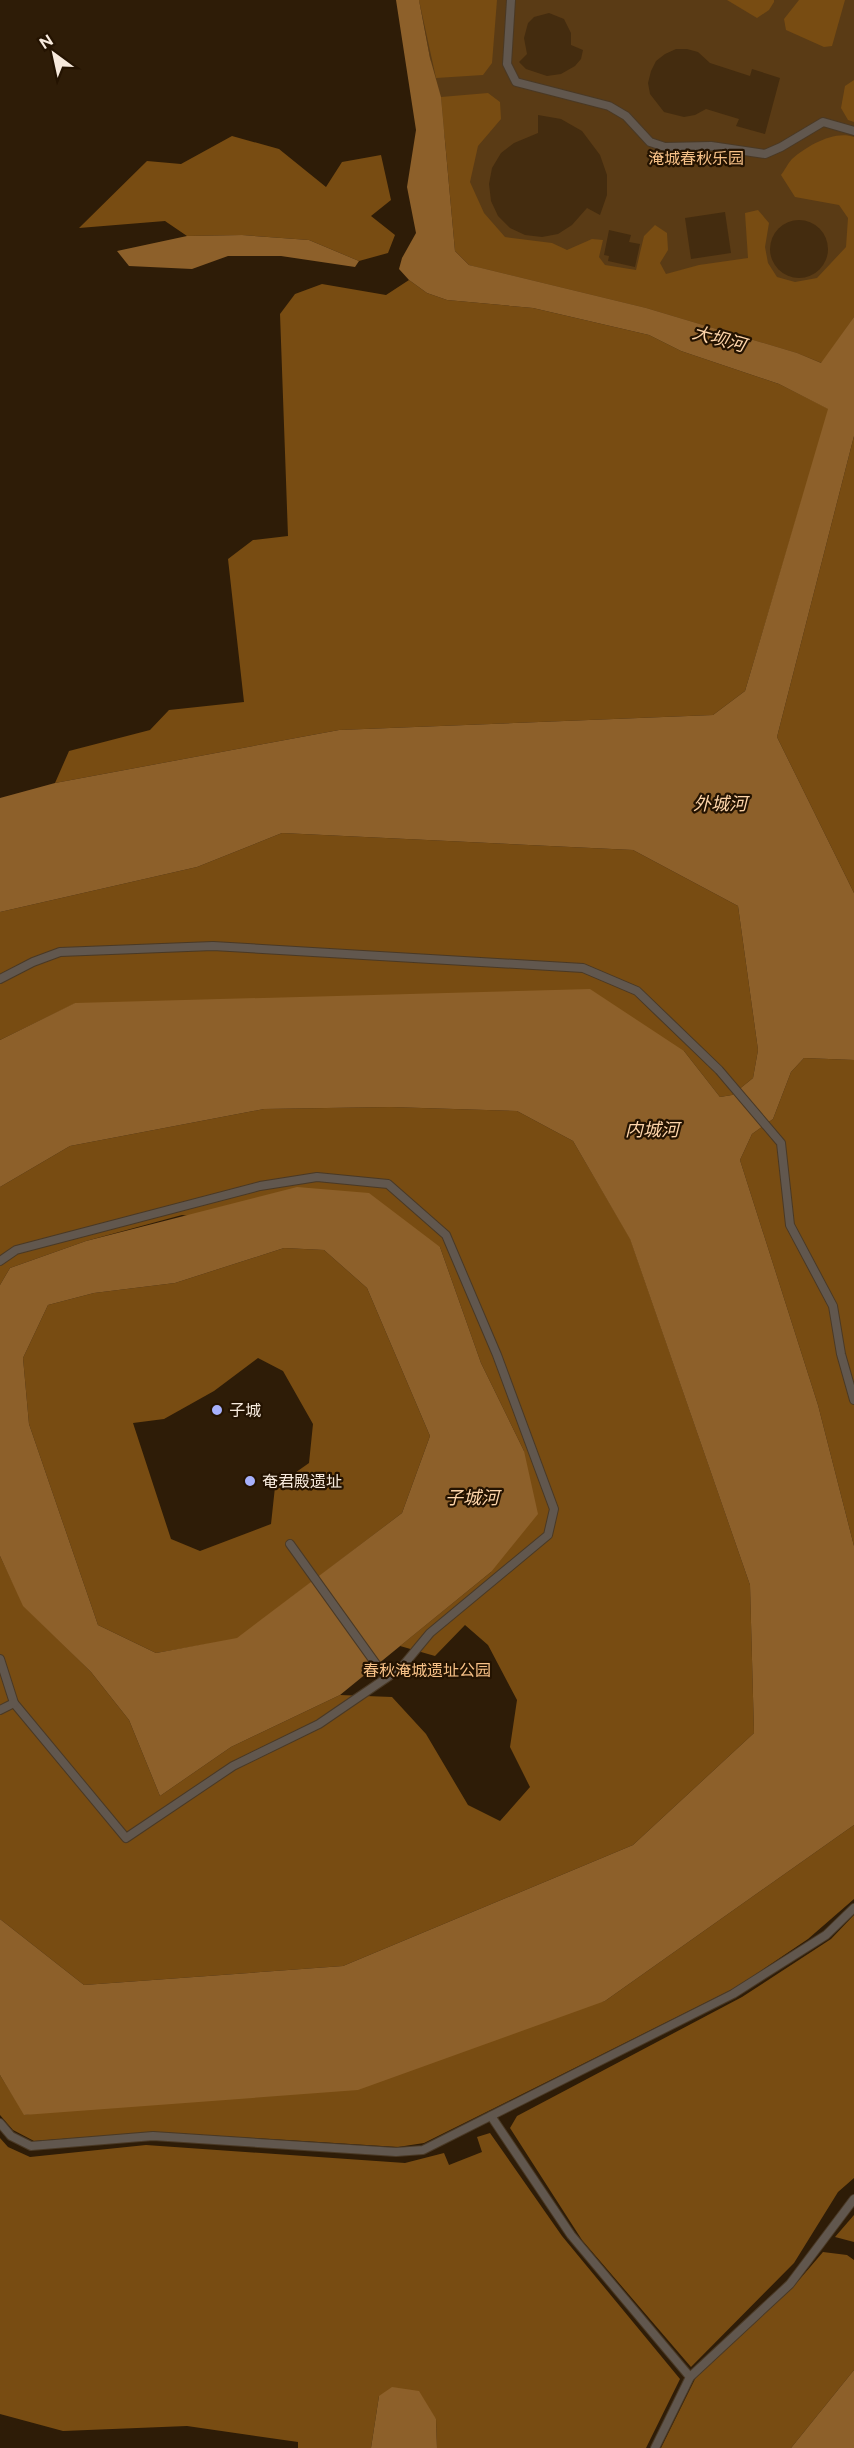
<svg xmlns="http://www.w3.org/2000/svg" width="854" height="2448" viewBox="0 0 854 2448" font-family="Figtree,'Noto Sans SC',sans-serif">
<style>
.green{fill:#5a3b15}
.forest{fill:#784c12;fill-rule:evenodd}
.water{fill:#8d602a;fill-rule:evenodd}
.building{fill:#442c0f}
.lines{fill:none;stroke-linecap:round;stroke-linejoin:round}
.service-casing{stroke:#4a3925;stroke-width:10}
.service{stroke:#61574e;stroke-width:8}
.poi-dot{fill:#a7b1fc;stroke:#241301;stroke-width:2}
.labels{text-anchor:middle;stroke-width:4.5;stroke-linejoin:round;paint-order:stroke}
.park-label{font-size:16px;fill:#f7c187;stroke:#241301}
.poi-label{font-size:16px;fill:#f7eadd;stroke:#241301;text-anchor:start}
.water-label{font-size:18px;font-style:italic;fill:#fed5aa;stroke:#241301}
</style>
<rect width="100%" height="100%" fill="#2e1c07"/>
<!-- green -->
<polygon class="green" points="419,0 854,0 854,381 469,265"/>
<!-- forest -->
<g class="forest">
<polygon points="419,0 497,0 492,63 483,75 436,78"/>
<polygon points="727,0 774,0 774,2 769,10 757,18"/>
<polygon points="799,0 845,0 832,46 824,47 786,30 784,19"/>
<polygon points="854,80 854,122 848,120 841,108 845,86"/>
<path d="M488 93 500 102 501 119 478 146 470 182 484 213 505 237 552 243 567 250 592 239 603 240 599 257 605 265 636 270 644 236 655 225 667 233 668 250 660 263 666 274 699 265 748 258 745 213 758 210 769 223 765 247 768 263 777 277 795 282 817 278 846 247 848 218 839 205 795 197 781 175C785 170 788 163 792 159 807 146 834 130 854 137V317L822 363 797 353 646 308 469 265 455 251 441 97Z"/>
<polygon points="232,136 279,149 326,187 342,162 381,155 391,200 371,216 395,235 388,253 359,261 309,240 242,235 187,236 165,221 79,228 147,161 181,164"/>
<polygon points="409,280 427,293 447,300 533,308 649,335 681,351 779,384 829,409 745,691 713,715 339,730 55,783 69,751 150,730 169,710 244,702 228,559 253,540 288,536 280,314 295,294 322,284 386,295"/>
<polygon points="854,436 854,893 777,737"/>
<polygon points="282,833 633,850 738,906 758,1050 753,1078 732,1095 720,1097 684,1051 76,1003 0,1040 0,912 197,867"/>
<polygon points="804,1058 854,1060 854,1546 818,1405 740,1160 752,1134 773,1119 791,1072"/>
<polygon points="390,1107 517,1111 573,1141 630,1238 750,1585 754,1733 633,1845 343,1966 84,1985 0,1919 0,1556 24,1606 91,1672 129,1720 160,1796 231,1747 340,1695 392,1697 426,1734 468,1805 500,1821 530,1787 510,1747 517,1700 488,1645 465,1625 435,1656 400,1646 491,1572 524,1451 481,1363 440,1247 182,1215 86,1241 10,1268 0,1285 0,1187 70,1146 264,1109"/>
<path d="M284 1248 324 1250 367 1288 430 1436 402 1513 237 1639 156 1653 98 1625 29 1424 23 1358 48 1305 94 1293 175 1283ZM258 1358 283 1371 313 1424 309 1463 275 1487 271 1524 200 1551 171 1539 133 1423 164 1419 214 1391Z"/>
<polygon points="854,1825 854,1899 808,1939 737,1987 424,2143 398,2147 156,2132 34,2141 13,2130 0,2115 0,2075 25,2115 605,2001"/>
<polygon points="854,1915 854,2178 838,2192 794,2263 691,2367 582,2240 510,2128 517,2116 742,1997 831,1939"/>
<polygon points="490,2133 562,2236 680,2379 646,2448 437,2448 436,2419 379,2396 371,2448 298,2448 298,2442 187,2426 63,2431 0,2414 0,2138 8,2147 30,2157 146,2145 405,2163 444,2153 449,2165 482,2152 477,2137"/>
<polygon points="854,2215 854,2242 835,2237"/>
<polygon points="823,2252 847,2255 854,2260 854,2370 791,2448 661,2448 696,2377 793,2287"/>
</g>
<!-- water -->
<g class="water">
<polygon points="396,0 419,0 430,58 441,97 455,251 469,265 646,308 797,353 821,363 854,317 854,436 777,737 854,893 854,1060 804,1058 791,1072 773,1119 752,1134 740,1160 818,1405 854,1546 854,1825 605,2001 358,2090 24,2115 0,2075 0,1919 84,1985 343,1966 633,1845 754,1733 750,1585 630,1239 573,1141 517,1111 390,1107 264,1109 70,1146 0,1187 0,1040 75,1003 590,989 684,1051 720,1097 732,1095 753,1078 758,1050 738,906 633,850 282,833 197,867 0,912 0,798 55,783 339,730 713,715 745,691 828,409 779,384 681,351 649,335 533,308 447,300 427,293 409,280 399,269 402,258 416,233 407,187 416,130"/>
<polygon points="242,235 309,240 359,261 355,267 281,256 228,256 192,269 129,266 117,251 187,236"/>
<path d="M297 1187 369 1193 440 1247 481 1363 524 1451 538 1514 491 1572 340 1695 231 1747 160 1796 129 1720 91 1672 23 1606 0 1556V1285L10 1268 86 1241ZM284 1248 324 1250 367 1288 430 1436 402 1513 237 1638 156 1653 98 1625 29 1424 23 1358 48 1305 94 1293 175 1283Z"/>
<polygon points="854,2370 854,2448 791,2448"/>
<polygon points="392,2387 419,2391 436,2419 437,2448 371,2448 379,2396"/>
</g>
<!-- building -->
<g class="building">
<polygon points="549,13 564,19 571,33 571,45 583,50 581,59 575,66 561,74 547,76 526,69 519,62 527,54 524,38 528,23 534,17"/>
<polygon points="676,49 687,49 698,52 710,63 750,76 752,69 780,78 765,134 736,126 739,119 706,109 695,115 684,117 664,112 650,94 648,83 651,71 656,61 665,54"/>
<polygon points="538,115 561,119 582,131 600,155 607,175 607,195 600,215 587,208 572,225 558,234 542,237 525,235 510,228 498,216 491,201 489,184 492,168 501,153 514,143 538,133"/>
<polygon points="725,212 731,253 691,259 685,218"/>
<circle cx="799" cy="249" r="29"/>
<polygon points="609,230 631,235 629,242 640,244 635,267 608,261 609,256 604,255"/>
</g>
<g class="lines">
<defs>
<g id="service">
<polyline points="511,0 507,64 516,82 609,106 626,116 650,142 665,147 711,146 765,154 781,147 823,122 854,131"/>
<polyline points="0,979 33,962 60,952 213,946 583,968 637,991 719,1070 781,1143 790,1225 833,1306 841,1354 854,1400"/>
<polyline points="0,1261 16,1250 260,1186 317,1177 388,1184 446,1235 497,1355 554,1509 548,1535 430,1633 401,1668 319,1724 233,1766 126,1838 14,1703 0,1659"/>
<polyline points="290,1544 386,1678"/>
<polyline points="0,1710 14,1703"/>
<polyline points="491,2116 571,2235 690,2377"/>
<polyline points="0,2123 11,2136 31,2146 153,2136 396,2152 423,2150 733,1994 826,1935 854,1908"/>
<polyline points="655,2448 690,2377 790,2284 854,2199"/>
</g>
</defs>
<!-- service casing -->
<use href="#service" class="service-casing"/>
<!-- service -->
<use href="#service" class="service"/>
</g>
<!-- markers -->
<g class="poi-dot">
<circle cx="217" cy="1410" r="6"/>
<circle cx="250" cy="1481" r="6"/>
</g>
<g class="labels">
<!-- park labels -->
<g class="park-label">
<text x="696" y="164">淹城春秋乐园</text>
<text x="427" y="1676">春秋淹城遗址公园</text>
</g>
<!-- poi labels -->
<g class="poi-label">
<text x="229" y="1416">子城</text>
<text x="262" y="1487">奄君殿遗址</text>
</g>
<!-- water labels -->
<g class="water-label">
<text transform="translate(719 339) rotate(15)" y="6">大坝河</text>
<text x="720" y="810">外城河</text>
<text x="652" y="1136">内城河</text>
<text x="472" y="1504">子城河</text>
</g>
</g>
<!-- north arrow -->
<g transform="translate(54 54) rotate(327)" stroke="#241301" stroke-width="4.5" paint-order="stroke">
<path d="M0-4.5L10 22L0 15L-10 22Z" fill="#f7eadd"/>
<text y="-9" font-size="16" font-weight="bold" text-anchor="middle" fill="#f7eadd">N</text>
</g>
</svg>
